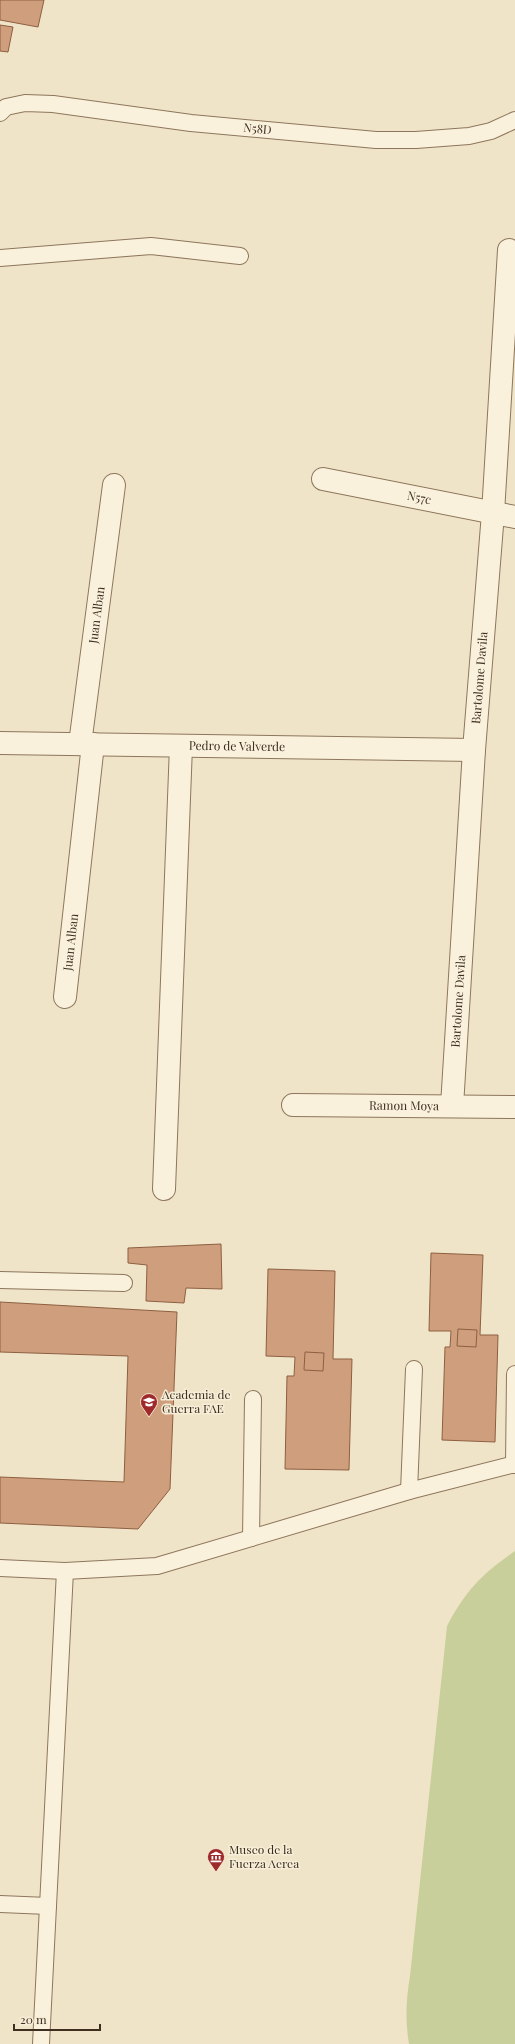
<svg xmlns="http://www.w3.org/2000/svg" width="515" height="2044" viewBox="0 0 515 2044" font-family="'Playfair Display',serif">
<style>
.green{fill:#c9cf9b}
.building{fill:#cf9f7d;stroke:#8d5f41}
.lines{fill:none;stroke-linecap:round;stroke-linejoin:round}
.lane-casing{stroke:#8d765c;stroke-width:18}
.street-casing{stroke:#8d765c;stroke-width:24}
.lane{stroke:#faf1dc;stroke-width:16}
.street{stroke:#faf1dc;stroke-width:22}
.labels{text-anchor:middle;stroke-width:3;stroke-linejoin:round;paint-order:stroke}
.street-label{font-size:12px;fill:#3d2e20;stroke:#f7eed8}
.poi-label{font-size:12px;fill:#3d2e20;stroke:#f7eed8;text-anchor:start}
</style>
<rect width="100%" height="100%" fill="#f0e4c8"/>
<!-- green -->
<path class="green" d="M515 1551V2044H409C405 2020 406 2000 410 1976L447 1626C466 1590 482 1574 515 1551Z"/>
<!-- building -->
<g class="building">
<polygon points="0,0 44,0 38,27 0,20"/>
<polygon points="0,25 13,27 8,52 0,51"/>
<polygon points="221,1244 222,1289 186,1288 184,1303 146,1301 147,1265 128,1263 128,1248"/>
<polygon points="431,1253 483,1255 480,1335 498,1335 495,1442 442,1440 445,1347 450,1347 451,1331 429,1331"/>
<polygon points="268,1269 335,1271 333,1359 352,1359 349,1470 285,1469 287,1376 294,1376 295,1357 266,1356"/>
<polygon points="0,1302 177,1312 170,1489 138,1529 0,1523 0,1477 124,1482 128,1356 0,1352"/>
<polygon points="458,1329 477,1330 476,1347 457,1346"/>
<polygon points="305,1352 324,1353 323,1371 304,1370"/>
</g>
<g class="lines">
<defs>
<g id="lane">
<path id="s1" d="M0 113 6 107 25 103 53 104 191 123 376 140H416L469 136 491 131 515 120"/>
<polyline points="0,258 151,246 240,256"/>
<polyline points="0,1280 124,1283"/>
<polyline points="514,1465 515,1374"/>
<polyline points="409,1491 414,1369"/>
<polyline points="251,1538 253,1399"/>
<polyline points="0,1568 65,1571 157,1566 409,1491 515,1464"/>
<polyline points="0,1904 48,1906"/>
<polyline points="41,2044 65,1571"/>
</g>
<g id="street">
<path id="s2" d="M323 479 515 517"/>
<path id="s3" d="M0 743 474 750"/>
<path id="s4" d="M80 744 114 485"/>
<path id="s5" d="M65 997 93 744"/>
<path id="s6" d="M293 1105 515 1107"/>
<path id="s7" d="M452 1106 474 750 493 513 509 250"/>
<polyline points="164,1189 181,746"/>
</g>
</defs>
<!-- lane casing -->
<use href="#lane" class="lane-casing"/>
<!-- street casing -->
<use href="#street" class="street-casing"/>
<!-- lane -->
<use href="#lane" class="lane"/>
<!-- street -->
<use href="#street" class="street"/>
</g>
<!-- icons -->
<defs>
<symbol id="university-pin" viewBox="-11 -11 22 30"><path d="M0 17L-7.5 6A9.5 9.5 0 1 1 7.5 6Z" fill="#9e2a2b" stroke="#f7eed8"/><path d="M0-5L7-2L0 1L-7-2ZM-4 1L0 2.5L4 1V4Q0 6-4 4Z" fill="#fff"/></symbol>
<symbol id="museum-pin" viewBox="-11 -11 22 30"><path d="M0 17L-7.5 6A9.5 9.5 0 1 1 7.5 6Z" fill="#9e2a2b" stroke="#f7eed8"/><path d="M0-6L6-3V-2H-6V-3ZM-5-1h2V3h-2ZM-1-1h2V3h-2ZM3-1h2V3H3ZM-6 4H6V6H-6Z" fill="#fff"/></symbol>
</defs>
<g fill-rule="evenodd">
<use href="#university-pin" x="139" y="1392" width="20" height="27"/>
<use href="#museum-pin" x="206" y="1847" width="20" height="27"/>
</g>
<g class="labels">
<!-- street labels -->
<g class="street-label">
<text dy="4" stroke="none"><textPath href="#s1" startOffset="262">N58D</textPath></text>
<text dy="4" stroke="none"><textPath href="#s2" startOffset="98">N57c</textPath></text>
<text dy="4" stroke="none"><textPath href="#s4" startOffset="130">Juan Alban</textPath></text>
<text dy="4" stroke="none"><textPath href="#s7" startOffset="429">Bartolome Davila</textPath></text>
<text dy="4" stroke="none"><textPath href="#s3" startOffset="237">Pedro de Valverde</textPath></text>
<text dy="4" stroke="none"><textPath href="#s5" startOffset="55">Juan Alban</textPath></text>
<text dy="4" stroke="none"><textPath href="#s7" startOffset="105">Bartolome Davila</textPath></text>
<text dy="4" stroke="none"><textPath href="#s6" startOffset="111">Ramon Moya</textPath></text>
</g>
<!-- poi labels -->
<g class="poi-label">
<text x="162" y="1399">Academia de<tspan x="162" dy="14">Guerra FAE</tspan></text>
<text x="229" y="1854">Museo de la<tspan x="229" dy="14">Fuerza Aerea</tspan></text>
</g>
</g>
<!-- scale -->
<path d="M14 2024v6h86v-6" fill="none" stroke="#3d2e20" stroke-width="2"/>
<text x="20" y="2024" font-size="12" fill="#3d2e20" stroke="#f7eed8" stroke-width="3" paint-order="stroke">20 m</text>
</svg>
